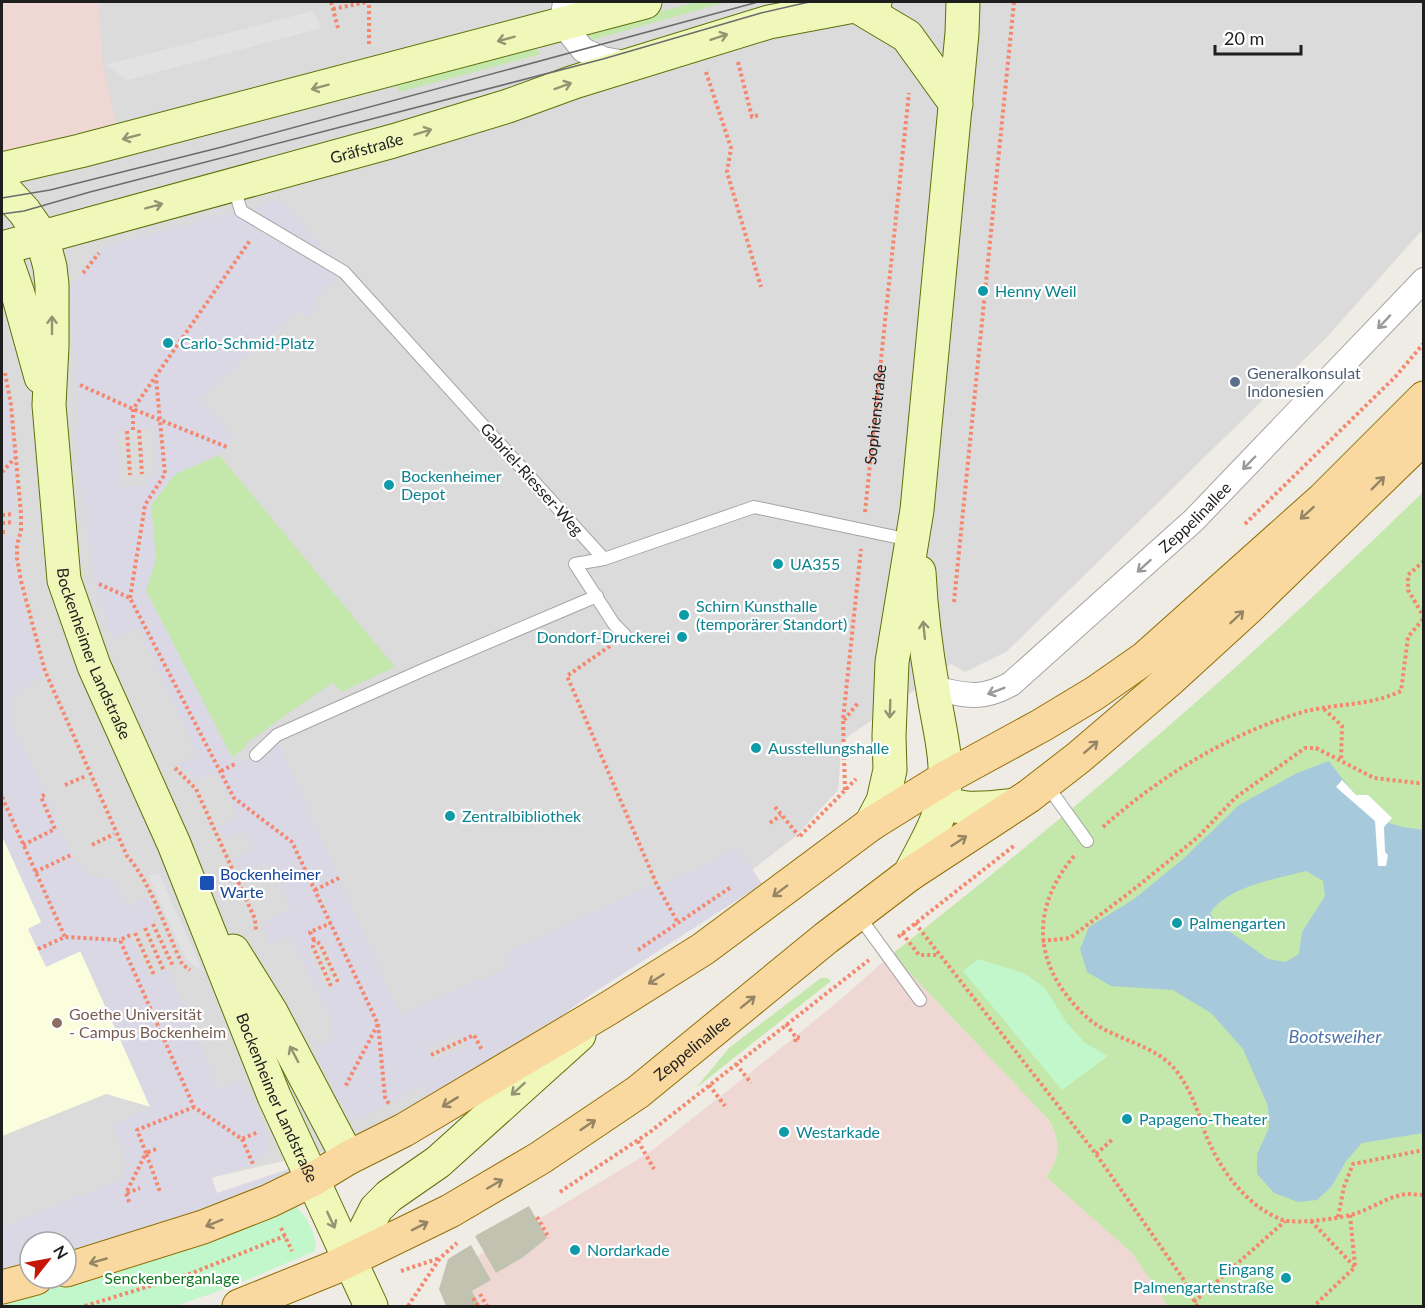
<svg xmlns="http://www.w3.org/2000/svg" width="1425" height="1308" viewBox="0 0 1425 1308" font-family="Lato,sans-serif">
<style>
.residential{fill:#dcdbdb}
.commercial{fill:#efd7d3}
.education{fill:#fbfedd}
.construction{fill:#c1c3b0}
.grass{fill:#c4e7ab}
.park{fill:#c2f7cb}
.parking{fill:#e2e2e2}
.plaza{fill:#d9d8e4;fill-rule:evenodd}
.water{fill:#a6cadb;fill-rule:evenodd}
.pier{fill:#fff}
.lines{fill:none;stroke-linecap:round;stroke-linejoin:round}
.lane-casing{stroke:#a5a5a5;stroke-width:14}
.street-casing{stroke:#a5a5a5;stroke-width:26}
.secondary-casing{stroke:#5d7108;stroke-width:35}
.primary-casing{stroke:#926f05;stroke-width:35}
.path{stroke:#f5876e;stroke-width:4;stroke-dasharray:3 3;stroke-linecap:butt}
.lane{stroke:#fff;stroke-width:12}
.street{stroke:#fff;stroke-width:24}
.secondary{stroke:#eff7b9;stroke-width:33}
.primary{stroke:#f9d99f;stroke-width:33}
.tram{stroke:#6c6c6c;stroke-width:1.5}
.oneway{stroke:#919573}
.oneway2{stroke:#9a9a9a}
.oneway3{stroke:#968565}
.culture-dot{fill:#0f9aa8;stroke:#fff;stroke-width:2}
.service-dot{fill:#5c6f8a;stroke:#fff;stroke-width:2}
.transit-dot{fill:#1a4fb4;stroke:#fff;stroke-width:2}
.education-dot{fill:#8d6e63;stroke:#fff;stroke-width:2}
.labels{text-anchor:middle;stroke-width:4.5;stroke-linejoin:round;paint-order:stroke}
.street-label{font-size:16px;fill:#1e1e1e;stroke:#fff}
.culture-label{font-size:16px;fill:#0d838f;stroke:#fff;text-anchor:start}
.service-label{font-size:16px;fill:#4e5e75;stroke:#fff;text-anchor:start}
.transit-label{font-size:16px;fill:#164399;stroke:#fff;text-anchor:start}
.education-label{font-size:16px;fill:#785e54;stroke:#fff;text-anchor:start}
.park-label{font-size:16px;fill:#0f7820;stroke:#fff}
.water-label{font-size:18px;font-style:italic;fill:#4d74aa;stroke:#fff}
</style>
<rect width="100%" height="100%" fill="#eeece4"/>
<!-- residential -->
<polygon class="residential" points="2,2 1423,2 1423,229 1328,336 1006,652 965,672 951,664 842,741 838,790 795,837 412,1131 106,1202 2,1229"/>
<!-- commercial -->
<g class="commercial">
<polygon points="2,2 98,2 103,66 117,128 2,159"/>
<polygon points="892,954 1047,1118 1055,1133 1058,1148 1055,1162 1046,1177 1132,1253 1168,1306 471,1306 471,1289 476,1257 650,1152 780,1049 840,1000"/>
</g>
<!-- education -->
<polygon class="education" points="2,793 80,951 151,1107 106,1094 2,1136"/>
<!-- construction -->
<g class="construction">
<polygon points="529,1206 547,1238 522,1258 496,1273 475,1236"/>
<polygon points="471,1245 491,1280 472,1291 480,1306 446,1306 439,1289 448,1259"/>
</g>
<!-- grass -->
<g class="grass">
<polygon points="697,2 727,2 592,40 586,31"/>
<polygon points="534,46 541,54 399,92 396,82"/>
<polygon points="219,455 395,667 341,692 333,682 246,743 246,747 232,757 146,591 156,559 151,505 175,474"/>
<path d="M1423 492V1306H1168L1132 1253 1046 1177C1061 1158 1061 1138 1047 1118L892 954C1077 809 1255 656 1423 492Z"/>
<polygon points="821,978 827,978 831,981 696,1088 729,1048"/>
</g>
<!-- park -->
<g class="park">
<polygon points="978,959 1024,973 1045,988 1066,1022 1085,1043 1108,1056 1062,1090 963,971"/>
<path d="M295 1206C306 1213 318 1238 315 1251L228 1288 175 1306H2V1300L137 1260Z"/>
</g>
<!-- parking -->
<g class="parking">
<polygon points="313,11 321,28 128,80 105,65"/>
<polygon points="159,874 203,971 186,960 148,875"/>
</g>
<!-- plaza -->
<g class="plaza">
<path d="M280 199 344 272 314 300 318 306 306 317 299 311 200 399 235 439 219 455 175 474 151 505 156 559 146 591 235 764 278 742 400 1014 510 967 504 953 648 887 664 883 712 862 732 846 749 864 762 884 477 1068 428 1095 422 1085 364 1118 356 1119 351 1118 347 1113 317 1056 320 1054 316 1046 335 1036 330 1026 332 1021 289 936 270 945 266 936 263 922 290 908 268 862 241 874 234 860 252 850 243 831 225 839 218 826 237 817 216 772 197 780 178 764 197 754 138 627 113 640 96 591 87 534 83 490H80L76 426 79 425 71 314 70 290 76 280 105 246ZM153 429 157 473 146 475 147 485 121 487 117 432ZM324 943 342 982 327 990 308 950ZM460 1033 466 1047 433 1061 427 1047Z"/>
<polygon points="2,349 11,405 16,458 13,461 16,503 14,509 2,510"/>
<polygon points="2,528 4,528 5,537 15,536 14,558 21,593 43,678 18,691 12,701 10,710 12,721 77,864 89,874 96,878 115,879 128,907 147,898 158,921 130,935 150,977 169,969 219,1090 242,1080 265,1129 269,1144 266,1154 253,1164 212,1178 217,1193 297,1166 300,1175 66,1261 66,1242 30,1242 30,1276 2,1287 2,1227 122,1179 126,1165 123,1150 112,1125 150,1107 81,951 46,967 28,929 41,922 2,836"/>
</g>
<!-- water -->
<path class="water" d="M1329 761C1341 778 1368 812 1387 822 1398 827 1411 828 1423 830V1133L1362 1143 1346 1161 1332 1186 1317 1200 1298 1202 1274 1193 1257 1174V1154L1269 1128 1268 1106 1243 1049 1211 1013 1173 990 1111 986 1087 972 1080 949 1089 927 1134 899 1182 860 1239 805 1297 773ZM1306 871 1323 881 1325 896 1302 932 1299 954 1286 962 1268 959 1215 921 1210 913C1228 886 1276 879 1306 871Z"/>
<!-- pier -->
<polygon class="pier" points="1342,780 1356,795 1368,795 1392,818 1384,827 1385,852 1388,855 1386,866 1378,866 1375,821 1336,787"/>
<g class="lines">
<defs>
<g id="lane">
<polyline points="234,187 241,211 344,272 604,559 754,507 910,540"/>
<polyline points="604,559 575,564 614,624 625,635"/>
<polyline points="256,755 277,735 423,670 597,596"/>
<polyline points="1046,784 1087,841"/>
<polyline points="858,915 920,1000"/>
</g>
<g id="street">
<polyline points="565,2 562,23 583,50 603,59 629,64"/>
<path id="s2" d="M932 688C965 695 980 701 1011 684L1194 520 1424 280"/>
</g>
<g id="secondary">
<polyline points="855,5 907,36 956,104"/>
<polyline points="2,169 80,151 645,2"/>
<path id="s3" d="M2 187 24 211 42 237 50 267 52 285V346L49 405 64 580 94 666 174 844 274 1096 371 1306"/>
<path id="s4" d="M2 248 393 141 508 106 574 82 769 22 875 2"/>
<polyline points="2,248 18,294 41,377"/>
<path d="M925 793C955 813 980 809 1015 805"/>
<polyline points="871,824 883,801 890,770 889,736 892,662 917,510 962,33 963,2"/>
<path d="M910 874C922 849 940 822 944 794 949 760 938 723 933 690 926 651 921 612 919 572"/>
<polyline points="233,951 271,1012 348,1158"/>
<polyline points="350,1260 376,1209 389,1196 438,1162 579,1035"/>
</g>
<g id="primary">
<polyline points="66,1270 203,1227 269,1201 312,1180 348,1158 404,1130 609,1008 703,949 871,824 945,778 1042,725 1095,693 1145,658 1323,499 1424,398"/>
<polyline points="2,1287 36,1278"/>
<path id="s5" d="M239 1306 333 1268 450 1211 540 1158 638 1092 826 938 910 874 1029 796 1078 758 1167 682 1249 607 1424 437"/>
</g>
</defs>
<!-- lane casing -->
<use href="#lane" class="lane-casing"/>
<!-- street casing -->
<use href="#street" class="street-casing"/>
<!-- secondary casing -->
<use href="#secondary" class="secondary-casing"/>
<!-- primary casing -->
<use href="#primary" class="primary-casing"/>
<!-- path -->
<g class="path">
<polyline points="331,2 338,28"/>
<polyline points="333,9 367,2"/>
<polyline points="369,44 369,2"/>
<polyline points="738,62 752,117 759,115"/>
<polyline points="706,72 731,148 727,172 761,287"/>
<polyline points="83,273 99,253"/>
<path d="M5 373 11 405 21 514V531L17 545V558L21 581 45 671 127 856C150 881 167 932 182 964L190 970"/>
<polyline points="80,385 133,409 227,447"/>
<polyline points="133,430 133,409 251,239"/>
<polyline points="139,430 142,474"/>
<polyline points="127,431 130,475"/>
<polyline points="2,472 15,458"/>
<path id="s1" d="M865 512 909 93"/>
<polyline points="2,515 13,514"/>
<polyline points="2,523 13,522"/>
<polyline points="1245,524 1396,376 1424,343"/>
<polyline points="2,532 5,532"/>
<polyline points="1424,561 1408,575 1408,590 1424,617"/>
<polyline points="99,584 130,598 234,798 292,842 378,1024 345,1087"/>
<polyline points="130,598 145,505 165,474 156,378"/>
<polyline points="954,602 1014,2"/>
<polyline points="610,646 567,676 657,885 678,923"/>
<polyline points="1324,709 1342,726 1341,759"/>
<polyline points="844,720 858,703"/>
<polyline points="175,768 196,789 255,919 256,931"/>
<polyline points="221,771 235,764"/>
<polyline points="65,785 86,776"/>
<polyline points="845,790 843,720 861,549"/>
<polyline points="2,797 65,937"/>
<polyline points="775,807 799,836"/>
<polyline points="770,823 781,815"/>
<path d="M1103 827C1159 777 1230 733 1303 712 1336 703 1371 706 1401 691L1408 637 1424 618"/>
<polyline points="800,836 856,779"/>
<polyline points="23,845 55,829 41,797 46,794"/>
<polyline points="92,845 114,834"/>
<path d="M1074 856C1040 897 1031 943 1062 989 1072 1003 1085 1018 1100 1027 1126 1042 1160 1048 1178 1073 1191 1091 1197 1109 1204 1130 1217 1166 1246 1207 1283 1220 1296 1224 1336 1219 1350 1215 1368 1211 1383 1199 1401 1195 1408 1193 1416 1195 1424 1195"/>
<polyline points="35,872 73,854"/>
<polyline points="315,890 339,878"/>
<polyline points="915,923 1096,1154 1184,1280 1197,1306"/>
<polyline points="153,924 173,966"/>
<polyline points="145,928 164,971"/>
<polyline points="135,933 154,975"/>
<polyline points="902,933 919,955 938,955"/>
<polyline points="130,935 120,940 194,1107 242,1139 258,1132"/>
<polyline points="898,937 1015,845"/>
<polyline points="314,940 310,932 331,923"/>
<polyline points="1042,941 1070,938 1138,886 1198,837 1235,798 1305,748 1316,748 1374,778 1418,783 1424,781"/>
<polyline points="38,949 65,937 120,940"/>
<polyline points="638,950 731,887"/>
<polyline points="331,986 313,947 314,940 320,944 338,982"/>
<polyline points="378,1024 385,1097 389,1104"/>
<polyline points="786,1024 798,1040"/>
<polyline points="795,1042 796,1037 801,1038"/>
<polyline points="431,1055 474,1035 482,1050"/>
<polyline points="736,1064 751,1083"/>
<polyline points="709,1085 725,1106"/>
<polyline points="242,1139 253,1164"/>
<polyline points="638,1141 654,1169"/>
<polyline points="156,1149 146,1153 160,1192"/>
<polyline points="1096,1154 1114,1138"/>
<polyline points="560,1192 650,1132 869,960"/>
<polyline points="127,1193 140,1188"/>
<polyline points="129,1202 126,1193 146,1153 137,1130 194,1107"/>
<polyline points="1350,1215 1355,1266"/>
<polyline points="537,1217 549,1238"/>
<polyline points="1338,1217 1344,1187 1353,1164 1424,1150"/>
<polyline points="1311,1221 1355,1267 1314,1306"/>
<polyline points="281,1228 292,1251"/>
<polyline points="401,1271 440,1258"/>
<polyline points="480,1294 487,1306"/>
<polyline points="473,1298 478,1306"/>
<polyline points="1194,1302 1285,1221"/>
<polyline points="85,1306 192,1273 285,1236"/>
<polyline points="408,1306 440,1258 457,1243"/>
</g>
<!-- lane -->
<use href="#lane" class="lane"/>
<!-- street -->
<use href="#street" class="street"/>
<!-- secondary -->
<use href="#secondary" class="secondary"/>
<!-- primary -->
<use href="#primary" class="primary"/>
<!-- tram -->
<g class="tram">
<polyline points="2,198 50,190 222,147 758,2"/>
<polyline points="2,214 24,211 90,192 603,59 761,13 809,2"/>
</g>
</g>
<!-- one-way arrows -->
<defs><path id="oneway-shaft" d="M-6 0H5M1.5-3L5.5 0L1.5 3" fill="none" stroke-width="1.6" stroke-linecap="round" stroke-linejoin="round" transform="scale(1.5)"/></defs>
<g class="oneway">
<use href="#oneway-shaft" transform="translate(719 37) rotate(-18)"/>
<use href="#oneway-shaft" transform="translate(506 39) rotate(165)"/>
<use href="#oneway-shaft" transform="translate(563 86) rotate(-20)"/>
<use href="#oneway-shaft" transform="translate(320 87) rotate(165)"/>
<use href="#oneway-shaft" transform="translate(423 132) rotate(-17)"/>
<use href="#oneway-shaft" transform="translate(131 137) rotate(165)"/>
<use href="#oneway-shaft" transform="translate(154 206) rotate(-15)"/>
<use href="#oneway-shaft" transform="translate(52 325) rotate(-90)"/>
<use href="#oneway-shaft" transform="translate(924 630) rotate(-96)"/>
<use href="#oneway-shaft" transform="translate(890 709) rotate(92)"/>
<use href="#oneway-shaft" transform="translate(294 1054) rotate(-118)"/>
<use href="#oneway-shaft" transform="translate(518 1089) rotate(138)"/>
<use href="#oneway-shaft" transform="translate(331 1220) rotate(65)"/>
</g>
<g class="oneway2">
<use href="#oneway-shaft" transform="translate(1384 322) rotate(133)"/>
<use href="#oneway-shaft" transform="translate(1249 463) rotate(134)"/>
<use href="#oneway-shaft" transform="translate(1144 566) rotate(138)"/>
<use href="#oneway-shaft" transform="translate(996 691) rotate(159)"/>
</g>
<g class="oneway3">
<use href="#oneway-shaft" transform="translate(1378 483) rotate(-45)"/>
<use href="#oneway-shaft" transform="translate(1307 513) rotate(138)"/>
<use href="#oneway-shaft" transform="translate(1237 617) rotate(-43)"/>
<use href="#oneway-shaft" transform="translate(1091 747) rotate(-41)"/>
<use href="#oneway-shaft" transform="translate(959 841) rotate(-33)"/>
<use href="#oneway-shaft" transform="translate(780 891) rotate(143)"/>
<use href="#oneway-shaft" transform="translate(656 979) rotate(148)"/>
<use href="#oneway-shaft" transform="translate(748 1002) rotate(-39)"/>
<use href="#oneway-shaft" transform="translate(450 1102) rotate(149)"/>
<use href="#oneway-shaft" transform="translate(588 1125) rotate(-34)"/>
<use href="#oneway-shaft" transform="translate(495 1184) rotate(-30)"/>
<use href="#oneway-shaft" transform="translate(214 1223) rotate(158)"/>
<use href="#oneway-shaft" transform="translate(420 1226) rotate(-27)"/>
<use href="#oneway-shaft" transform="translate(98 1261) rotate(164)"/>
</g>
<!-- markers -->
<g class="culture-dot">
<circle cx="983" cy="291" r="6"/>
<circle cx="168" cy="343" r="6"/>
<circle cx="389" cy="485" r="6"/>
<circle cx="778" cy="564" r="6"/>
<circle cx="684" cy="615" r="6"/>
<circle cx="682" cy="637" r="6"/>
<circle cx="756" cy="748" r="6"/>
<circle cx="450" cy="816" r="6"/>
<circle cx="1177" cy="923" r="6"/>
<circle cx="1127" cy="1119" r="6"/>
<circle cx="784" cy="1132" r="6"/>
<circle cx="575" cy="1250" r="6"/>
<circle cx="1286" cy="1278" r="6"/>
</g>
<circle class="service-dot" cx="1235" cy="382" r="6"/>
<rect class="transit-dot" x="199" y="875" width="16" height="16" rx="3"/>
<circle class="education-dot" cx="57" cy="1023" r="6"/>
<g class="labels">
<!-- street labels -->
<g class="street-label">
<text dy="6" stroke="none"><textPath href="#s4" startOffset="378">Gräfstraße</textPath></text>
<text dy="6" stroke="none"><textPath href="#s1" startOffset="98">Sophienstraße</textPath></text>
<text transform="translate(532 479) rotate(48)" y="6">Gabriel-Riesser-Weg</text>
<text dy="6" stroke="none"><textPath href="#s2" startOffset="330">Zeppelinallee</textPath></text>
<text dy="6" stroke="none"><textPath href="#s3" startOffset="488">Bockenheimer Landstraße</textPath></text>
<text dy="6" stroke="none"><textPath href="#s5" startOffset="524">Zeppelinallee</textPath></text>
<text dy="6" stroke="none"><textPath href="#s3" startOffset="969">Bockenheimer Landstraße</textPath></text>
</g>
<!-- culture labels -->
<g class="culture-label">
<text x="995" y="297">Henny Weil</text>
<text x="180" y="349">Carlo-Schmid-Platz</text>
<text x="401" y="482">Bockenheimer<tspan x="401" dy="18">Depot</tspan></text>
<text x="790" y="570">UA355</text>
<text x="696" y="612">Schirn Kunsthalle<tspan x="696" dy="18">(temporärer Standort)</tspan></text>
<text x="670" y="643" text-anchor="end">Dondorf-Druckerei</text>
<text x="768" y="754">Ausstellungshalle</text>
<text x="462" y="822">Zentralbibliothek</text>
<text x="1189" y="929">Palmengarten</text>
<text x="1139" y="1125">Papageno-Theater</text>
<text x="796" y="1138">Westarkade</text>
<text x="587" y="1256">Nordarkade</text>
<text x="1274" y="1275" text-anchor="end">Eingang<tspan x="1274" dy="18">Palmengartenstraße</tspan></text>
</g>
<!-- service labels -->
<g class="service-label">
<text x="1247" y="379">Generalkonsulat<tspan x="1247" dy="18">Indonesien</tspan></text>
</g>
<!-- transit labels -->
<g class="transit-label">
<text x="220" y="880">Bockenheimer<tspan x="220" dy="18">Warte</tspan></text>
</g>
<!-- education labels -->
<g class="education-label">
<text x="69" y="1020">Goethe Universität<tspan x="69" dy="18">- Campus Bockenheim</tspan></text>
</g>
<!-- park labels -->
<g class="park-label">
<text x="172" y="1284">Senckenberganlage</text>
</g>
<!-- water labels -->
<g class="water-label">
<text x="1335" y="1043">Bootsweiher</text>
</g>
</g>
<!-- border -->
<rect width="1425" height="1308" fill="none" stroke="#1e1e1e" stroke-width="6"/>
<!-- north arrow -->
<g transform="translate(48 1260) rotate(59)"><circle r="28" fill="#ffffff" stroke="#a5a5a5" stroke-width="1.5"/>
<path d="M0-4.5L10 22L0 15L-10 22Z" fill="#c51607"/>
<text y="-9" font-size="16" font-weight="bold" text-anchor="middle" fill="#1e1e1e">N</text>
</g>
<!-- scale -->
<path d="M1215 45v9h86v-9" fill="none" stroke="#1e1e1e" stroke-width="3"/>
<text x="1224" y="45" font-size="18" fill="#1e1e1e" stroke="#ffffff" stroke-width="4.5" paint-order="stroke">20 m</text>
</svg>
